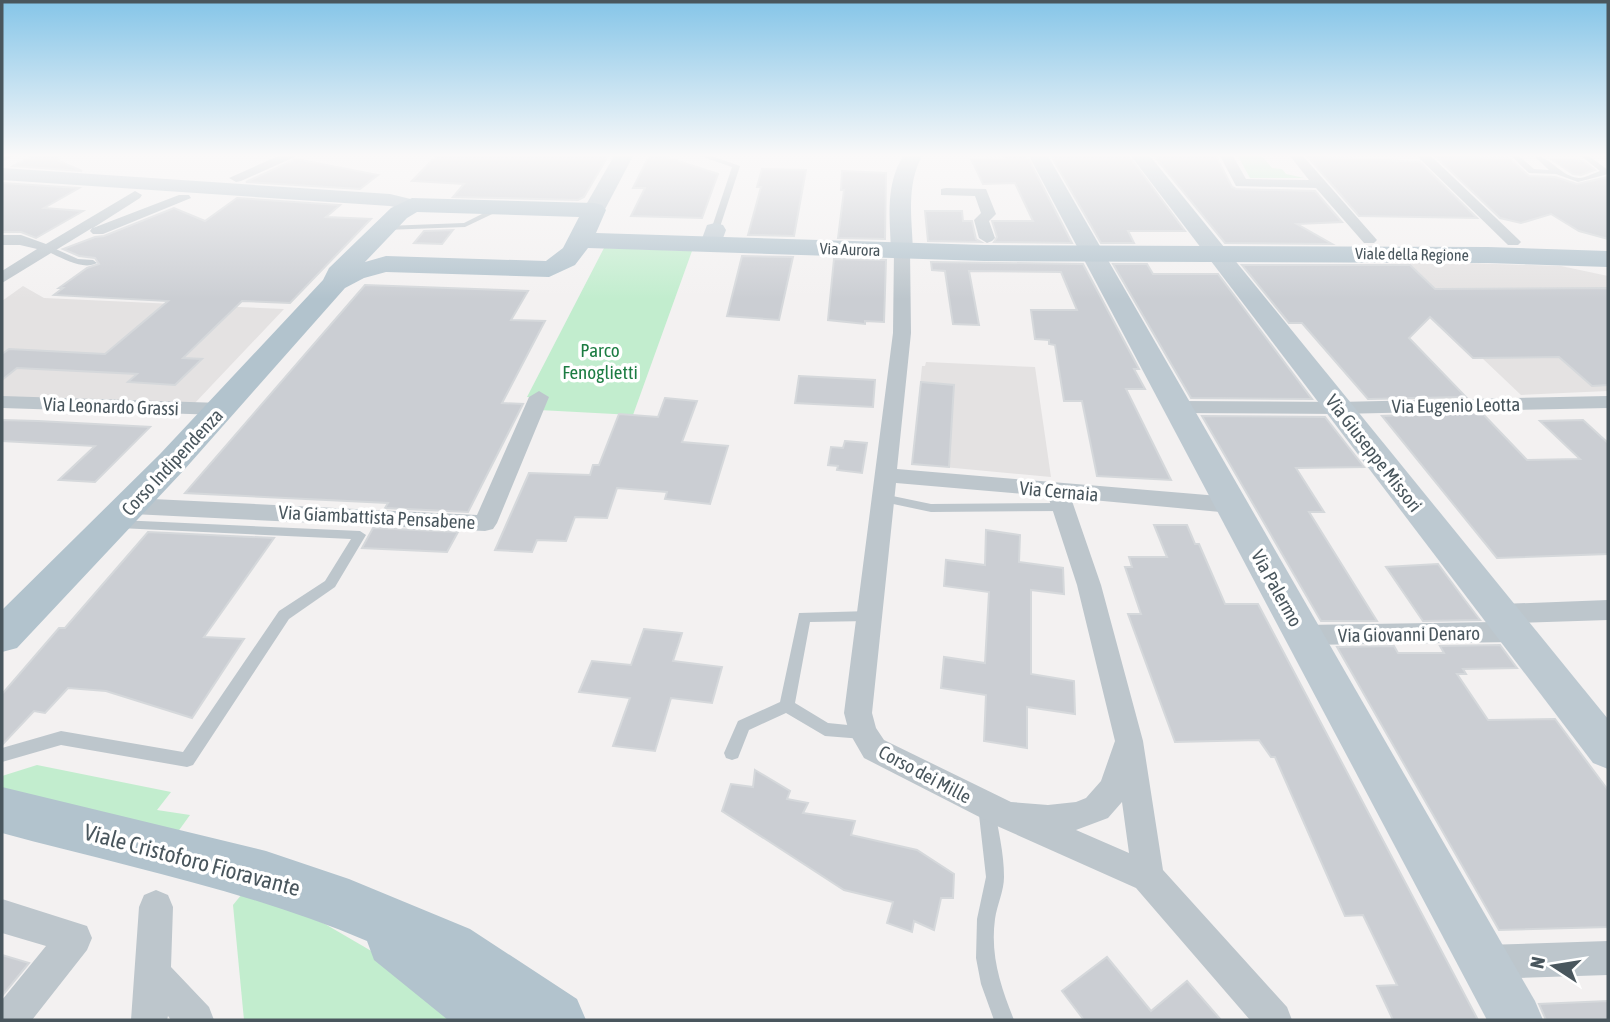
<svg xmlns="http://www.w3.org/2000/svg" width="1610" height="1022" viewBox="0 0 1610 1022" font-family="'Asap Condensed',sans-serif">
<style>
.education{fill:#e4e2e2}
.green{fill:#c2edce}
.building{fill:#cbced3;stroke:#d5d8db;stroke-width:2}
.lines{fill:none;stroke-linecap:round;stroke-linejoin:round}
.service{fill:#bdc6cc;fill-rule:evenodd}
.minor{fill:#bdc6cc;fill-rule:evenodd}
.tertiary{fill:#bdc6cc;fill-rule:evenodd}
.secondary{fill:#bdc9d1;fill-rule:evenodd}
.primary{fill:#b2c3cd;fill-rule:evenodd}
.labels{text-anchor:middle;stroke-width:7;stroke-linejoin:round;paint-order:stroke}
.far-street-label{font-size:16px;fill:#49565d;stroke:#fff}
.park-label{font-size:19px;fill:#1c7c42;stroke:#fff}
.street-label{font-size:19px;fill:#49565d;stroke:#fff}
.near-street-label{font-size:23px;fill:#49565d;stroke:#fff}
</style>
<rect width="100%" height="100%" fill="#f3f1f1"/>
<!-- education -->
<g class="education">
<polygon points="1405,261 1561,266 1608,276 1608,391 1521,395 1422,301 1447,301"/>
<polygon points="23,286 44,298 284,309 194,404 2,397 2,301"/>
<polygon points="926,362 1035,367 1051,477 912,464 922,366 925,366"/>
</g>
<!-- green -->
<g class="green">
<polygon points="1238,156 1262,156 1272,168 1282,169 1286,174 1304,178 1250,178"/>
<polygon points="604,248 692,251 633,415 539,410 544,398 527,397"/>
<polygon points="37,765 171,792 157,810 190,815 177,833 2,789 2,776"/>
<polygon points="242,894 285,907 325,924 404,970 464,1020 244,1020 233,905"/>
</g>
<!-- building -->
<g class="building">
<polygon points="32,156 60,156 59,161 82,171 13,166"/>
<polygon points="436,156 608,156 584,197 578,200 453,197 464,184 412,181"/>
<polygon points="649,156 663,156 718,174 702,218 631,216 645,188 633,188"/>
<polygon points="1003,156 1027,156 1072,243 994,242 997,237 992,221 1033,221 1015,183 983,184 971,159 1004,158"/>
<polygon points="1051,156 1129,156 1185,231 1128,231 1134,243 1101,243"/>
<polygon points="1154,156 1216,156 1232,187 1236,189 1315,191 1342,222 1297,224 1332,244 1225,243"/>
<polygon points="1307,156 1420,162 1477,218 1359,216"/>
<polygon points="1435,156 1509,158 1529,176 1555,177 1577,184 1608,177 1608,239 1579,231 1551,214 1521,223 1500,218"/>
<polygon points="296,159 378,175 360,189 246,182"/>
<polygon points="1551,159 1583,161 1595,170 1581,175 1573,174"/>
<polygon points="762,169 806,170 794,236 748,235 761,187 757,187"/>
<polygon points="842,171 886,173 885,239 838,238 844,190 841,190"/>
<polygon points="2,183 79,188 44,208 83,211 36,238 21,232 2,232"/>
<polygon points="237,198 340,205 326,217 371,219 290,303 242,301 183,358 202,359 175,385 128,382 137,374 17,368 2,380 2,354 9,349 105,354 168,301 54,295 63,288 59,288 87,268 99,264 95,258 79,256 63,249 95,237 104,236 174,208 205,221"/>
<polygon points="925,211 962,211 963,221 972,221 976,239 981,242 928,241"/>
<polygon points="453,230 442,244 414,243 424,231"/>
<polygon points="742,256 793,257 779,320 727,316"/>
<polygon points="834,259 886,260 884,322 865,321 865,324 828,320"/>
<polygon points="931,262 1083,264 1139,369 1134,369 1145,389 1126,389 1171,480 1097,476 1082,401 1064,401 1055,345 1049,344 1049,340 1035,339 1031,310 1077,310 1061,272 969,271 979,325 953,324 945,271 932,270"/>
<polygon points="1113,264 1147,264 1153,274 1218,274 1312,399 1191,398"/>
<polygon points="1242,265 1410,265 1435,289 1608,288 1608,385 1592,386 1559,357 1473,358 1430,317 1409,338 1466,397 1368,399 1302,323 1289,323"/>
<polygon points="365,285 528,291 511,320 545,321 502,403 523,404 468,512 385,508 388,503 185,493"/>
<polygon points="799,376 875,380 873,407 795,403"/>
<polygon points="921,382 954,385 949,467 912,464"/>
<polygon points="665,398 697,401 682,442 728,446 710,504 665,499 667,492 617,488 607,518 575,517 566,541 537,540 532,552 495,550 529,473 590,475 593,465 599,465 619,414 658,417"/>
<polygon points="1482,413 1527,460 1580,459 1540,421 1583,420 1608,443 1608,554 1497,558 1382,416"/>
<polygon points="1202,416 1325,417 1364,467 1296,468 1324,512 1309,512 1377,621 1321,621"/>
<polygon points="2,420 38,421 150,427 95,482 59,480 95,446 2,441"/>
<polygon points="845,441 867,443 862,473 837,470 838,466 828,465 831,447 843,448"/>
<polygon points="1154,525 1187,525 1195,544 1199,544 1225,604 1258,604 1478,1020 1393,1020 1377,986 1397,985 1363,915 1345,916 1275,757 1271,757 1259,740 1175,742 1128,614 1141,614 1125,567 1132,567 1129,557 1167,557"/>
<polygon points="373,528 458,532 447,552 362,548"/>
<polygon points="986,530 1020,535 1019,562 1063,568 1064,594 1031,590 1031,674 1074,681 1075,714 1027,707 1027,748 984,741 986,695 941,688 944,657 985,663 989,592 944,586 946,560 985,565"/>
<polygon points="148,532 274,538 204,637 244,639 192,718 106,691 68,688 45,713 34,711 2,745 2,694 59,628 65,628"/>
<polygon points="1438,564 1464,599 1480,620 1423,621 1386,567"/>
<polygon points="644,629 682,633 673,661 722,667 712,703 671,698 655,751 613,746 630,698 579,692 592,661 631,665"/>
<polygon points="1500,645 1517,668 1463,669 1466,674 1457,674 1488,720 1555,719 1608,790 1608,927 1499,930 1337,647 1394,646 1398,653 1444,653 1440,646"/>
<polygon points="755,770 790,791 787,799 808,803 803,813 855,821 851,835 917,850 954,874 953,898 941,898 934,930 914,921 912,932 887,923 893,902 844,890 722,811 731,784 753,787"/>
<polygon points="2,955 29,963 2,996"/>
<polygon points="1107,957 1151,1011 1187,981 1221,1020 1084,1020 1062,991"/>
<polygon points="1608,1001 1608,1020 1546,1020 1539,1004"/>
</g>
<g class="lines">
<!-- service -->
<g class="service">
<polygon points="700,156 712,156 740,166 719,230 715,232 711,230 732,167"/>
<path d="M1511 156H1519L1534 169 1549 170 1534 156C1551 156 1561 177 1579 178 1585 178 1594 173 1600 171L1581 156H1589L1608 170V174L1578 182 1556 174 1529 173Z"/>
<polygon points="500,205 507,207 465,227 385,230 381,228 385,226 464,223"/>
<path d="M49 246 78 259 93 260 97 263C82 271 61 257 46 251L45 249Z"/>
<polygon points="883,494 931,504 1063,503 1069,507 1063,511 931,512 879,501 877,498 879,495"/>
<polygon points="119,520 360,531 366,535 335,587 289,619 193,765 187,767 61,745 2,762 2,748 61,731 183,752 279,611 325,581 351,539 119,528 113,524"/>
<polygon points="870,611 875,612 877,616 875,620 870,621 810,622 795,703 828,723 868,727 871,732 868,737 863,739 825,736 786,713 749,730 738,758 732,760 726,758 724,753 738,721 780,702 799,613"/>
<path d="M986 798 992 801 994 806C998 829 1004 853 1004 877 1004 891 997 905 995 919 990 956 1001 987 1014 1020H994L981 984 976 958 977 919 986 877 978 806 980 801Z"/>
</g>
<!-- minor -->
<g class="minor">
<polygon points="278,156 297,156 241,181 236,182 229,178"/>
<polygon points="1220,156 1233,156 1246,179 1309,180 1290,156 1303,156 1377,240 1374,243 1364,243 1316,188 1236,186"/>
<polygon points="1417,156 1431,156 1518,239 1521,242 1518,245 1508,245"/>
<polygon points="946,188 986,189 996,214 989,221 995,238 992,241 987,243 979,238 974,220 981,213 975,196 941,195 941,189"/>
<polygon points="135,191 142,195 140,198 93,228 179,195 189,195 191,198 103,234 93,234 90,231 92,228 2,283 2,271 37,249 20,245 2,245 2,235 21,235 46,244"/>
<path d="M902 245 910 250 911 333 897 469 1231 497 1239 500 1242 505 1239 510 1231 513 1071 498 1101 585 1143 741 1163 870 1287 1007 1292 1020H1250L1136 888 997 826 864 758 849 732 844 713 893 333 894 250ZM896 483 1048 496 1077 585 1115 741 1101 781 1086 798 1076 802 1048 805 1011 802 884 740 876 728 872 713ZM1122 802 1129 853 1076 830 1108 818Z"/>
<polygon points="539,391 549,397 497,523 493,529 485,531 132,514 124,511 121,506 124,501 132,498 477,515 529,397"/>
<polygon points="2,396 221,403 228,405 231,409 228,413 221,415 2,408"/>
<polygon points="1608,396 1608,408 1338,414 1178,413 1171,411 1168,407 1171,403 1178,401 1338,402"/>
<polygon points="1608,600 1608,620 1519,623 1524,625 1528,632 1524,639 1515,642 1303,645 1294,642 1290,635 1294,628 1303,625 1496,622 1488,614 1492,607 1501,604"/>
<polygon points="156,890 168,895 173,907 171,967 209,1007 214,1020 171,1020 168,1016 167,1020 131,1020 139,907 144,895"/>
<polygon points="2,899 87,926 92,938 87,950 32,1020 2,1020 2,1000 46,946 2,933"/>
<polygon points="1608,941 1608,975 1485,979 1473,974 1468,962 1473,950 1485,945"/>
</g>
<!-- tertiary -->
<polygon class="tertiary" points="2,156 12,156 2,162"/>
<!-- secondary -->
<g class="secondary">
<polygon points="614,156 633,156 602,215 586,215 583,210"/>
<path d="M903 156H922C906 186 912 218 913 250L910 255H894L891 250C890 217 885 186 903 156Z"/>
<polygon points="1029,156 1048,156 1535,1001 1543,1020 1487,1020"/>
<polygon points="1131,156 1150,156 1608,719 1608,769 1593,763"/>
<polygon points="2,168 390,194 419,201 423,205 419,209 412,211 390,206 2,180"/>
<polygon points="715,223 723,225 726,230 719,249 703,249 700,244 707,225"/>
</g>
<!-- primary -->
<g class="primary">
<path d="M412 198 594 203 602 205 606 210 596 233 984 245 1488 247 1608 251V267L1488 263 984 261 588 248 575 265 549 277 386 272 364 278 345 288 184 470 17 648 2 652V610L160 454 323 280 329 268 391 208ZM417 212 579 217 563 248 546 261 386 256 365 262 407 218Z"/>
<path d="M2 787 266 851 349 879 470 929 577 999 586 1020H448L374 960 367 941C250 891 124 866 2 833Z"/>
</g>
</g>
<!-- sky -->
<linearGradient id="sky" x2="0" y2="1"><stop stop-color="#85c5e8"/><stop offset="0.52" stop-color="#faf9f9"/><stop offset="1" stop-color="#faf9f9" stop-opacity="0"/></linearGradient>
<rect width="1610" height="299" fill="url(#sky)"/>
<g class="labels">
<!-- far-street labels -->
<g class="far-street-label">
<text transform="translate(850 249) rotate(2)" y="6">Via Aurora</text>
<text transform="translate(1412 254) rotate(1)" y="6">Viale della Regione</text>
</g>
<!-- park labels -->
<g class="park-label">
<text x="600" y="357">Parco<tspan x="600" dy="22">Fenoglietti</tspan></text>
</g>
<!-- street labels -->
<g class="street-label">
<text transform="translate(1456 405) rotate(-1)" y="7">Via Eugenio Leotta</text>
<text transform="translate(111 406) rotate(2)" y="7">Via Leonardo Grassi</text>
<text transform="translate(1374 453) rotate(52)" y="7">Via Giuseppe Missori</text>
<text transform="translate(172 462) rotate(-47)" y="7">Corso Indipendenza</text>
<text transform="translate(1059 491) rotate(5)" y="7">Via Cernaia</text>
<text transform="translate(377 517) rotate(3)" y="7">Via Giambattista Pensabene</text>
<text transform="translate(1277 588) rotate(61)" y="7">Via Palermo</text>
<text transform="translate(1409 634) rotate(-1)" y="7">Via Giovanni Denaro</text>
<text transform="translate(925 774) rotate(28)" y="7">Corso dei Mille</text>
</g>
<!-- near-street labels -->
<g class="near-street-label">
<text transform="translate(192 860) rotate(15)" y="8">Viale Cristoforo Fioravante</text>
</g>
</g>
<!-- border -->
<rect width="1610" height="1022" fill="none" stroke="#49565d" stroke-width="7"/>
<!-- north arrow -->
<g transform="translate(1554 966) rotate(282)" stroke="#ffffff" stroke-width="5" paint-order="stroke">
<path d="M0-5L12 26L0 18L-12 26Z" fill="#49565d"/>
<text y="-10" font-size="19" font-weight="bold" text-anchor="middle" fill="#49565d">N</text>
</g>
</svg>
